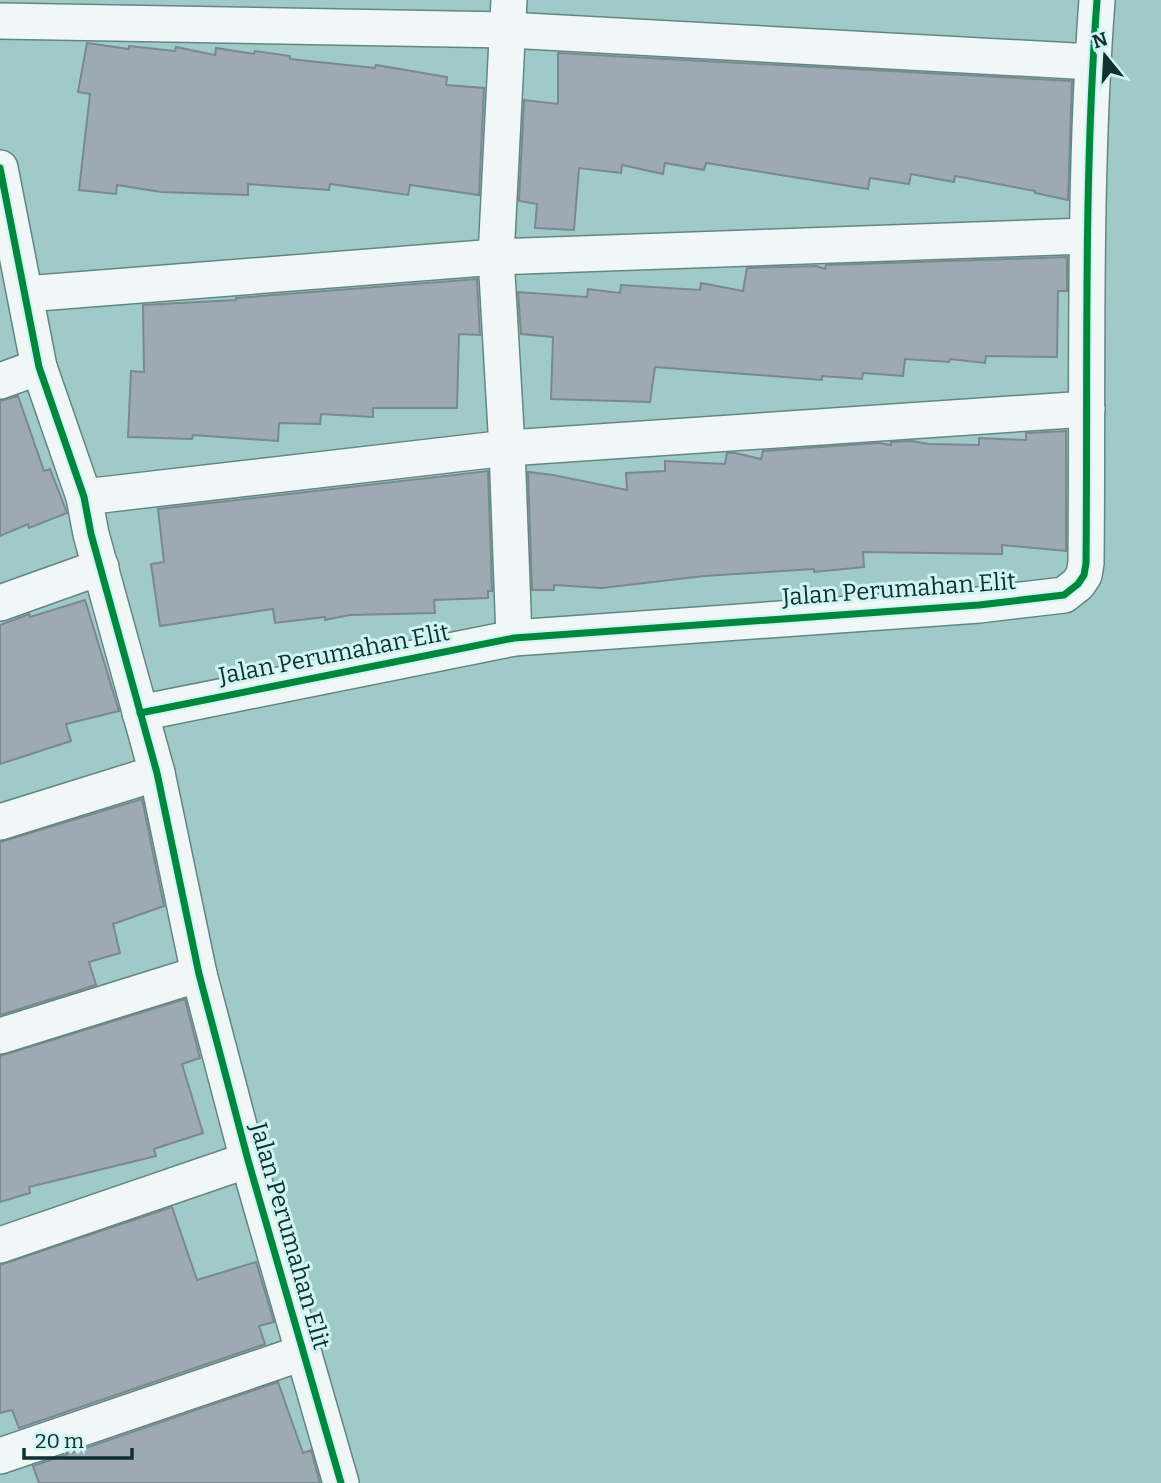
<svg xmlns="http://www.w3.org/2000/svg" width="1161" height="1483" viewBox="0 0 1161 1483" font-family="Bitter,serif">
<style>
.building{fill:#9daab2;stroke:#7a8890;stroke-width:2}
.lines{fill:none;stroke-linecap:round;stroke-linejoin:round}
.street-casing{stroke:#628684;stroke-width:38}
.street{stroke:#f1f7f7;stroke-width:35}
.cycleway-casing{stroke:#d0f5f2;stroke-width:11}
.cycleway{stroke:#00873e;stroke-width:7}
.labels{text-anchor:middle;stroke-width:6;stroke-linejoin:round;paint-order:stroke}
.street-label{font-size:24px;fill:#0f302f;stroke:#d0f5f2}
</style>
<rect width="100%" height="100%" fill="#a0cac8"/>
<!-- building -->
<g class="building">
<polygon points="87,43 129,49 129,46 175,51 176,47 215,55 216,48 254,54 255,51 290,56 290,59 375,68 376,65 447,77 446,85 484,88 479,195 410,185 408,195 330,184 329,190 248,184 248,195 161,192 117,185 116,194 79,190 90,94 78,92"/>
<polygon points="558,53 1072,81 1068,200 1035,193 1035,191 955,176 954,182 911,174 909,184 870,178 868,189 706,163 704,170 665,163 663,174 622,165 621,173 579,168 574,230 535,228 537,204 519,201 524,100 558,104"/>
<polygon points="1067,257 1067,291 1058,291 1057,357 986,356 985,363 950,359 949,362 905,359 903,376 863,373 862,379 822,376 822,380 655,367 650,402 551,399 553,337 521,334 518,292 587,297 588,289 620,293 621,285 700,290 701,283 743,291 747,268 816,266 825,269 826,265"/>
<polygon points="477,279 480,335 459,334 457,408 373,408 373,417 321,414 320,424 279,423 278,441 193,435 192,439 128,437 131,371 144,372 143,305 236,300 236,298"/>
<polygon points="18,396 44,471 50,469 67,513 29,528 28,524 0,536 0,401"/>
<polygon points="1066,431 1066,551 1002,545 1002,554 863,552 864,567 814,572 814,569 704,576 602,588 554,585 554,590 532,590 528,472 553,475 627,490 626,473 665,471 665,461 725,464 727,453 735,453 761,459 763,451 879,443 891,445 891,442 912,441 929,444 979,445 979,438 1026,440 1026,433"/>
<polygon points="488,471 492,591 488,591 488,598 434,600 435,613 350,615 325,620 325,617 275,623 273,609 160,626 151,564 164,562 158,509"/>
<polygon points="85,600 119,711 66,724 71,741 0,764 0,625 29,614 30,617"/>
<polygon points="142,799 164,906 113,924 120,953 89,962 96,985 0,1015 0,842"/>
<polygon points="185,999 200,1058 182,1064 203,1133 154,1149 156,1156 29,1187 30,1193 0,1202 0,1056"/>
<polygon points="172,1207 197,1280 256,1262 274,1322 259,1326 265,1344 19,1428 12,1410 0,1413 0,1265"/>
<polygon points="278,1382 303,1453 311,1450 320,1483 39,1483 33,1466"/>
</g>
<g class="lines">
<defs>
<g id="street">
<polyline points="509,0 496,257 507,448 514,638"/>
<polyline points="0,21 507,30 1092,62"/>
<polyline points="0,168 39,367 84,497 91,534 157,773 199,974 248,1160 341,1483"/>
<polyline points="25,294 496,257 1086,236"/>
<polyline points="0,381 39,367"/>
<polyline points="84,497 507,448 1087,409"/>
<polyline points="0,603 101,567"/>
<path d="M140 713 514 638 979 605 1064 595 1078 584 1084 575 1086 563C1088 375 1083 187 1097 0"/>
<polyline points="0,822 157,773"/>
<polyline points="0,1036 199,974"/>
<polyline points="0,1245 248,1160"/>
<polyline points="0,1456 302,1353"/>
</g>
</defs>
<!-- street casing -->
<use href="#street" class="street-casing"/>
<!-- street -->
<use href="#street" class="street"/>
<defs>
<g id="cycleway">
<polyline points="0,168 39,367 84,497 91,534 157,773 199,974 248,1160 341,1483"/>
<path d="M140 713 514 638 979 605 1064 595 1078 584 1084 575 1086 563C1088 375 1083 187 1097 0"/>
</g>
</defs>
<!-- cycleway casing -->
<use href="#cycleway" class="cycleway-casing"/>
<!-- cycleway -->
<use href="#cycleway" class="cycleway"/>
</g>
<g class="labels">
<!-- street labels -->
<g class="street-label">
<text transform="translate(899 589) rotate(-4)" y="8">Jalan Perumahan Elit</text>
<text transform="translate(334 654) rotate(-11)" y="8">Jalan Perumahan Elit</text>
<text transform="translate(290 1236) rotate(74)" y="8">Jalan Perumahan Elit</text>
</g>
</g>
<!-- north arrow -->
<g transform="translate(1105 56) rotate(342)" stroke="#d0f5f2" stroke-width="5" paint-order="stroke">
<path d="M0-5L12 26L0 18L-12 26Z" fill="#0f302f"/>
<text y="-10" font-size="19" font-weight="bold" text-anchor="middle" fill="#0f302f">N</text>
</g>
<!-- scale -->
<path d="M24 1448v10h108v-10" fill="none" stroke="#0f302f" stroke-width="3.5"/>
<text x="35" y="1448" font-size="21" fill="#0f302f" stroke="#d0f5f2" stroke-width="5" paint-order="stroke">20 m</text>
</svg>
